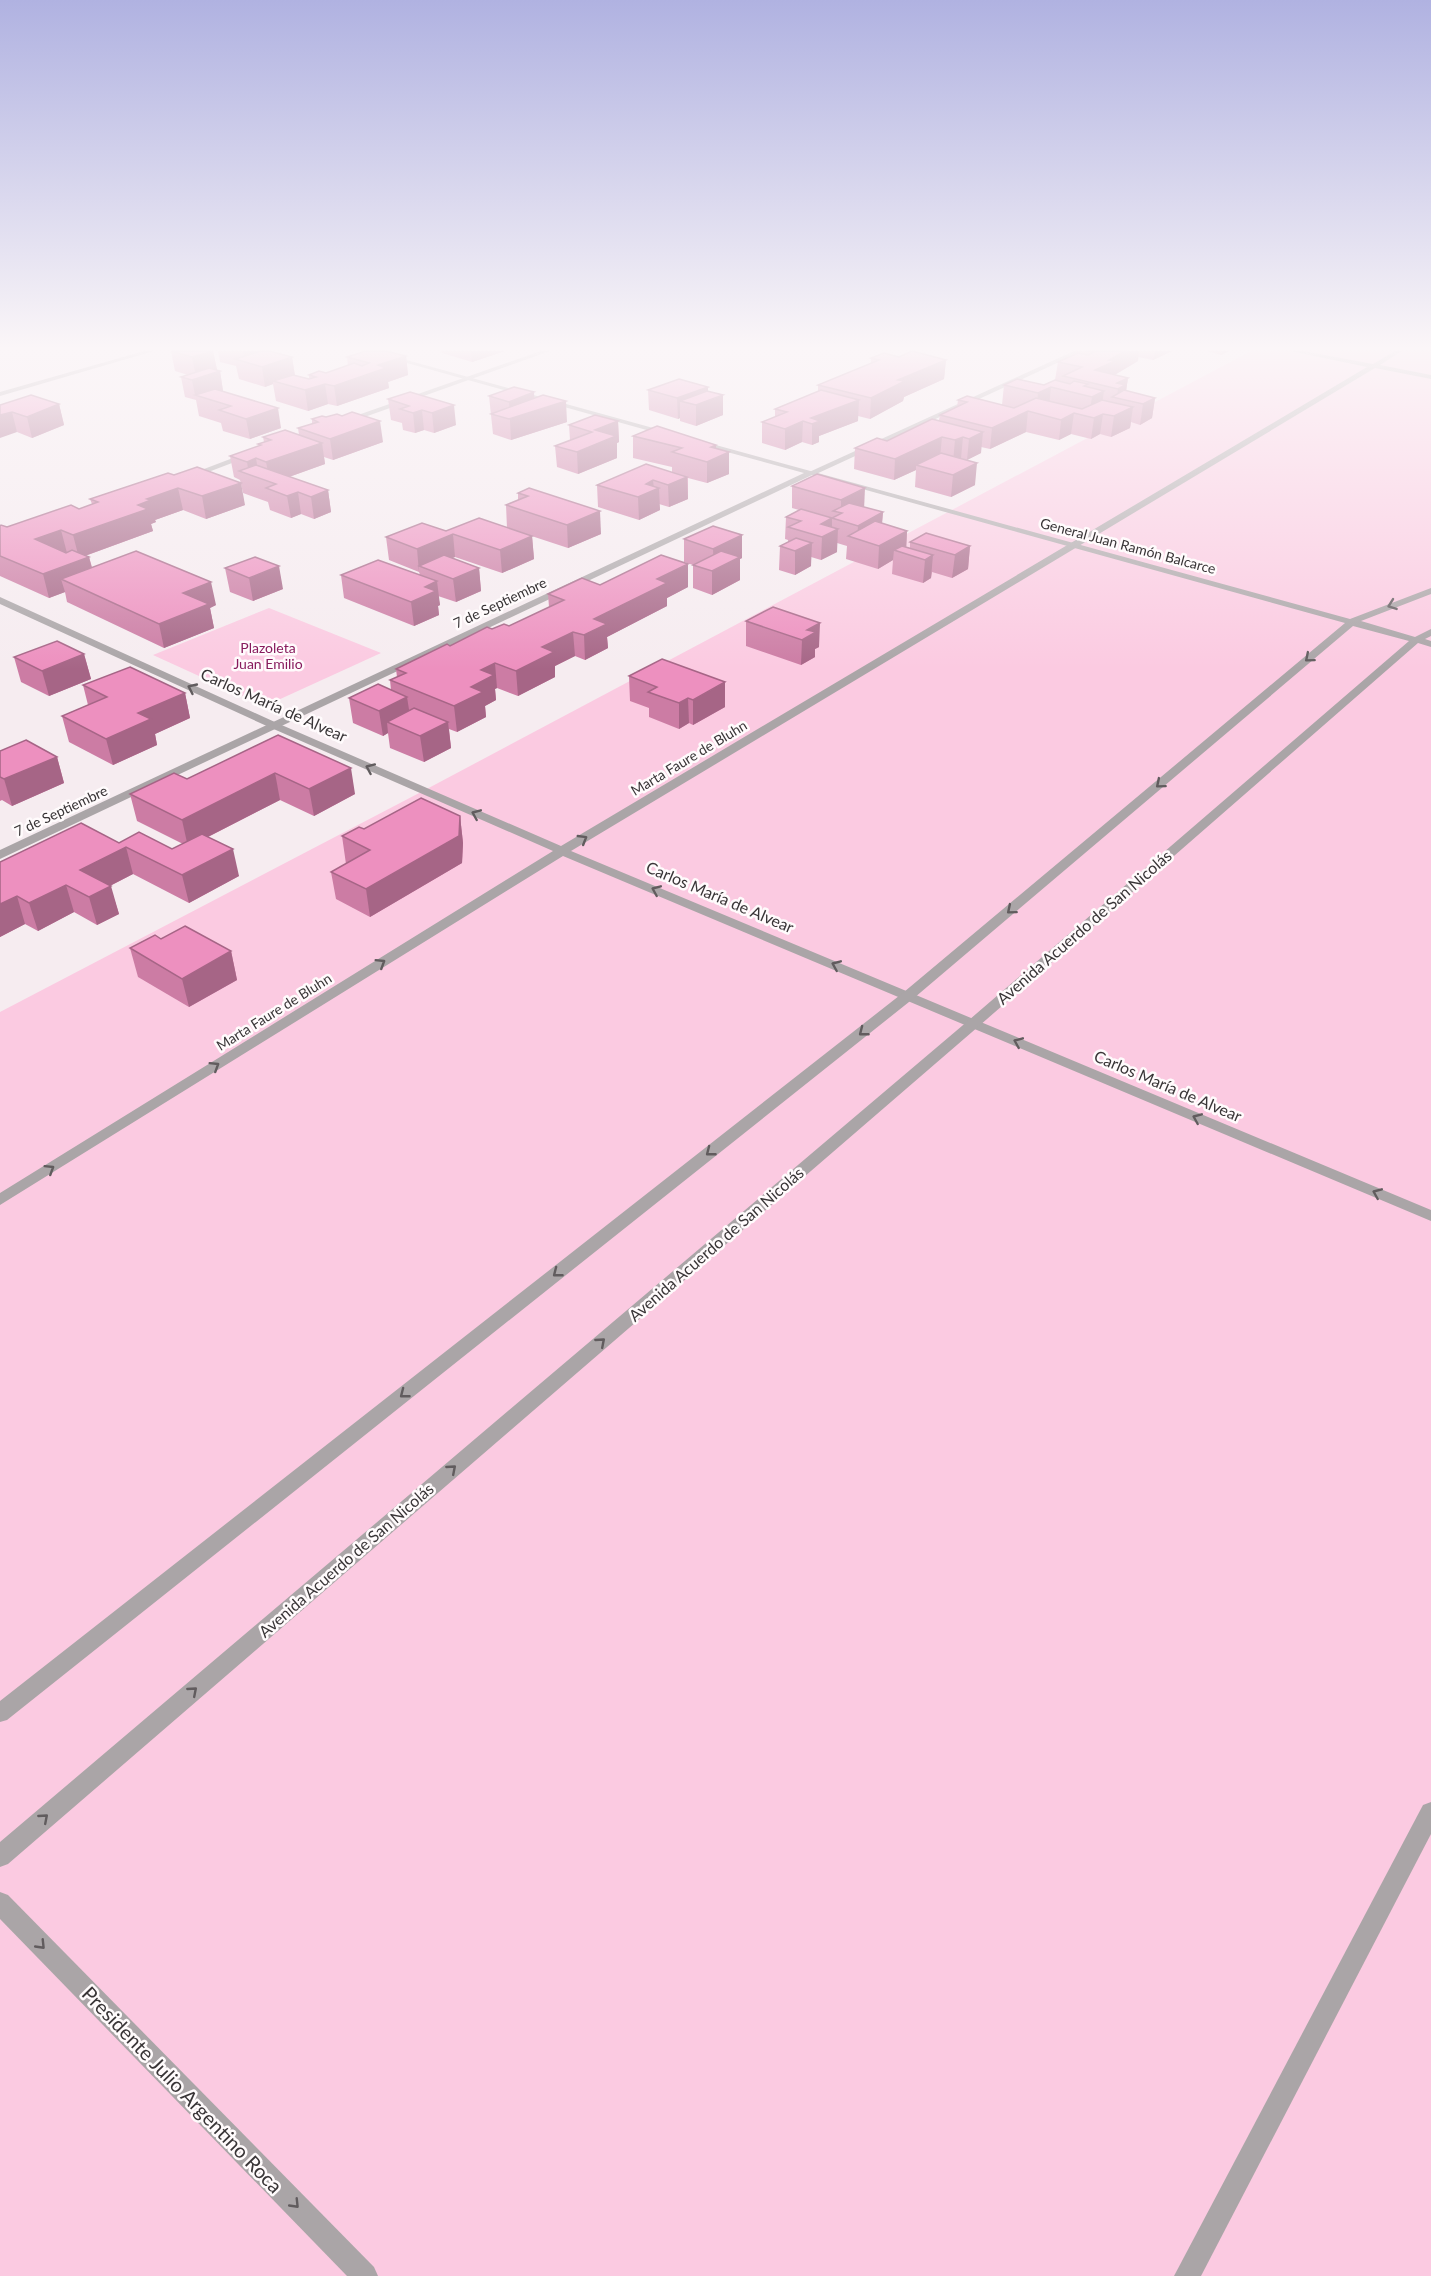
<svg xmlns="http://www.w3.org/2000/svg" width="1431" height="2276" viewBox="0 0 1431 2276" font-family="Lato,sans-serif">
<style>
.green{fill:#fbcae1}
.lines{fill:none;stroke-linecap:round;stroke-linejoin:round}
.minor{fill:#aaa5a7;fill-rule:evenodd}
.tertiary{fill:#aaa5a7;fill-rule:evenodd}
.wall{fill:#cc7ca4}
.shaded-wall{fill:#a66586}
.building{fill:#ed90bf;stroke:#a66586;stroke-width:1.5}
.oneway{stroke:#615c5e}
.labels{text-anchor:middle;stroke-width:5;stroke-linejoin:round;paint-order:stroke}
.far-street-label{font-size:14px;fill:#393537;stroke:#fffbfc}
.far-park-label{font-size:14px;fill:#871b5d;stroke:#fffbfc}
.street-label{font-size:16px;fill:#393537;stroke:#fffbfc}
.near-street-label{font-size:20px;fill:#393537;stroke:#fffbfc}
</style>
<rect width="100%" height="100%" fill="#f6ecf0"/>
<!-- green -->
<g class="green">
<polygon points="1251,351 1431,351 1431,2276 0,2276 0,1012 423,791"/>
<polygon points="269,608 381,653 265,706 153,655"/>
</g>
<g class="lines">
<!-- minor -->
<g class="minor">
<polygon points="144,351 154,351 0,396 0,392"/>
<polygon points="541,351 550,351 345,424 338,422"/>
<polygon points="1074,351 1083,351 814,475 807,473"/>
<polygon points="1290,351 1303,351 1373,364 1395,351 1402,351 1380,365 1431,375 1431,379 1375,368 571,851 1431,1210 1431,1221 563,856 0,1205 0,1193 553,851 269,727 0,604 0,597 277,723 561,846 1367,367"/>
<polygon points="246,453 253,455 190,479 183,477"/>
<polygon points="1431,1802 1431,1834 1201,2276 1174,2276 1423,1805"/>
<polygon points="0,1892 8,1895 374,2267 378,2276 347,2276 0,1919"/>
</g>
<!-- tertiary -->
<g class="tertiary">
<polygon points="364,351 374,351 675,434 668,436"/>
<polygon points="694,439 1350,619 1431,588 1431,594 1361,621 1415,637 1431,629 1431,636 1425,639 1431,641 1431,647 1418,643 979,1026 8,1864 0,1867 0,1842 969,1020 1409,641 1353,626 914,998 7,1720 0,1722 0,1701 904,992 1345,623 812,475 0,859 0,850 804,473 694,443"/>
</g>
</g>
<!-- wall -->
<g class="wall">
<polygon points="171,351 213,351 217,370 220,371 223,391 222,391 281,428 250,439 223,431 221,423 199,416 196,400 185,397 181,377 188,375 175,371"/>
<polygon points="218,351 271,351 292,357 295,375 309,379 309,375 326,373 348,366 347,357 406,356 408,375 388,382 389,388 337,406 328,404 308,411 276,401 273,384 265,387 239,379 236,366 220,362"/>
<polygon points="441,351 505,351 472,362 442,353"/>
<polygon points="1076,351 1172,351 1153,360 1138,357 1138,361 1114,375 1128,378 1126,391 1155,398 1152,418 1140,425 1131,422 1130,428 1111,437 1100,434 1091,439 1071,434 1059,440 1026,432 990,449 981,447 981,453 967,460 960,458 975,485 951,497 915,487 916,470 894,480 854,469 855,448 887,441 939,420 940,415 957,407 958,400 1002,405 1004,385 1044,385 1055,380 1058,362 1076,354"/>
<polygon points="1207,351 1229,351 1221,355"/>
<polygon points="899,357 946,360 944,379 904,397 903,401 870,419 858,416 858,421 819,436 819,442 812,445 802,442 785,450 762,443 762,422 775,417 775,409 818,391 818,385 871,363 871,358"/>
<polygon points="708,387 708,391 723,415 696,426 680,421 680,418 678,419 649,410 648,390"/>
<polygon points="410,392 456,425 434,433 424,430 415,433 403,430 402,423 391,420 388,399"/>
<polygon points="489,396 534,398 567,422 511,440 493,434"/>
<polygon points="59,404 64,425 32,438 17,432 0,405"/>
<polygon points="312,419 383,442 333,460 324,457 325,464 289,477 328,490 331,512 314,519 301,514 291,518 270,510 268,502 243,493 240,480 234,477 230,456 259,446 258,444 264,442 263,437 299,435 298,428 312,424"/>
<polygon points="618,421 619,442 617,443 617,458 578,474 557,467 555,446 570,440 569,425"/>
<polygon points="633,436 716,449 729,474 707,483 688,478 688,499 669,507 659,504 660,510 639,520 598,507 597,485 672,472 672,467 633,458"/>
<polygon points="168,473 245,505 206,519 183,510 155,520 156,522 151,524 153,531 85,556 89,557 92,567 216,605 210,608 214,628 164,648 67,602 65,592 49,598 0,576 0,526 7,527 79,509 92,504 90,499"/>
<polygon points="817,474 864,507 883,512 882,523 907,531 906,547 910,548 910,542 970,546 968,569 952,578 932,572 931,578 923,583 892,574 893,560 878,569 846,559 847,546 837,543 837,552 821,560 811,557 811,566 795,575 779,570 780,546 788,542 788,540 785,539 786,517 799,510 792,508 792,486"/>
<polygon points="529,488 601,534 568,548 507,528 506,505 518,500 518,493"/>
<polygon points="446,531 532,536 534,559 502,573 455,557 452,558 479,568 481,591 456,602 438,596 440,605 438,606 439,615 414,626 344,598 341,575 420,575 419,572 389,560 386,537"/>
<polygon points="742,535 742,558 740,559 740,580 712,595 693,588 693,565 684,562 684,539"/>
<polygon points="225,568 283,589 253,601 230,592"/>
<polygon points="600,585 688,587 667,598 667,606 607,637 608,648 585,660 575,656 555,666 555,677 518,696 497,688 495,689 496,700 485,706 486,717 457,732 449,729 451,748 424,762 390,748 388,733 383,736 353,723 349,698 391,690 390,680 397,677 396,669 450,646 492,629 509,626 549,607 548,594"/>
<polygon points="773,607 819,647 815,649 815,657 801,665 746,646 746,621"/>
<polygon points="84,654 91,679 49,696 21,682 14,657"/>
<polygon points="629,676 725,707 693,725 689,723 679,729 649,717 649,708 630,701"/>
<polygon points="83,685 185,693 190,718 155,734 157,745 113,765 69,742 62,716 88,705"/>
<polygon points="278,735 355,794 314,816 280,800 208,837 239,876 189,903 133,874 110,886 119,914 97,925 74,912 38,931 25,924 0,937 0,862 119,843 172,849 183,844 137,821 130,794 187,779"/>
<polygon points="0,751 57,757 64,783 12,806 2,800 0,801"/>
<polygon points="460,816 463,843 462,863 370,917 336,899 331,872 346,864 342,836 364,829"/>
<polygon points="161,939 231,951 237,980 189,1007 138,977 130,948"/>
</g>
<!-- shaded-wall -->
<g class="shaded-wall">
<polygon points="213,351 217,370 196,377 192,357"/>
<polygon points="243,351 271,351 273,361 245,362"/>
<polygon points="471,351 505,351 472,362"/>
<polygon points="1125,351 1139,351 1138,361 1113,376 1095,370 1109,360"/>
<polygon points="1155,351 1172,351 1153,360"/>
<polygon points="1222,351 1229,351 1221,355"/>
<polygon points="406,356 408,375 388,382 389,388 337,406 334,386 378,365"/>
<polygon points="292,357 295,377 273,381 273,384 265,387 262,367"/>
<polygon points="946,360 944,379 904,397 903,401 870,419 871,398 898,380"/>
<polygon points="220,371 223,391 203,398 195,395 196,400 192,380"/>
<polygon points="1128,378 1125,398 1117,398 1118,389 1117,383"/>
<polygon points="325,384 328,404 308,411 305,390"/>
<polygon points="708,387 708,401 723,395 723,415 696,426 696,405 680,401 680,418 678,419 677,398"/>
<polygon points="1051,387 1049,407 1036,413 1038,393"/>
<polygon points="1104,391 1101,412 1089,417 1092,397"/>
<polygon points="534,392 535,411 566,401 567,422 511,440 509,402"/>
<polygon points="1155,398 1152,418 1140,425 1143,404"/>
<polygon points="859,400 858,421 819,436 819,442 812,445 812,424 811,418"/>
<polygon points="59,404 64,425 32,438 27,417"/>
<polygon points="454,405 456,425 434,433 432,413"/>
<polygon points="1133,407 1130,428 1111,437 1114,416"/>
<polygon points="278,408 281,428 250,439 246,419"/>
<polygon points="422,410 424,430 415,433 413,413"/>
<polygon points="1028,411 1026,432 990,449 992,428"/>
<polygon points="12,412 17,432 0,438 0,415"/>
<polygon points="1074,413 1071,434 1059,440 1061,420"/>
<polygon points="1103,414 1100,434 1091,439 1094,418"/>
<polygon points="380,421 383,442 333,460 330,439"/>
<polygon points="618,421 619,442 617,443 617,458 578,474 577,452 595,430"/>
<polygon points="803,421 802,442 785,450 785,429"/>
<polygon points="983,432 981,453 967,460 969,439"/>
<polygon points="942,437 940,458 916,465 916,470 894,480 895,459"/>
<polygon points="963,437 961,458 953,462 955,440"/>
<polygon points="322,443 325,464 272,483 270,482 266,462"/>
<polygon points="716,445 716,458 729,452 729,474 707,483 707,462 711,447"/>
<polygon points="256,458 259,478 249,475 247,462"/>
<polygon points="977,463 975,485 951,497 953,475"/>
<polygon points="687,477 688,499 669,507 668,485"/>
<polygon points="653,480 654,490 659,488 660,510 639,520 638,497 646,484"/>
<polygon points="241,483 245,505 206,519 202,496"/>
<polygon points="178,488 183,510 155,520 156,522 151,524 153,531 79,558 73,535 138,505 147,499"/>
<polygon points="865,488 864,510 841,513 841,500"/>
<polygon points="328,490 331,512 314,519 311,497"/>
<polygon points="298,492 301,514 291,518 287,496"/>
<polygon points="600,511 601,534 568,548 567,525"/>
<polygon points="883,512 881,535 857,539 858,526"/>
<polygon points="832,518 832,532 838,529 837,552 821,560 822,537 821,524"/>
<polygon points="61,530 67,553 35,539"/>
<polygon points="907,531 906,553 894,550 893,560 878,569 879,546"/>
<polygon points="453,534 455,557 426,569 419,566 419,572 417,549"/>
<polygon points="742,535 742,558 740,559 740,580 712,595 712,571 714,571 713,549"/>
<polygon points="532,536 534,559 502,573 500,550"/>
<polygon points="812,543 811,566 795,575 795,551"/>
<polygon points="970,546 968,569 952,578 955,555"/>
<polygon points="933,555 931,578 923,583 925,560"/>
<polygon points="89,557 95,581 61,579 65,592 49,598 43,574"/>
<polygon points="688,564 688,587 667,598 667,606 607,637 608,648 585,660 584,635 594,619 657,579"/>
<polygon points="279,566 283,589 253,601 249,578"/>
<polygon points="479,568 481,591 456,602 453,579"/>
<polygon points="437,581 440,605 438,606 439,615 414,626 411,602 425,587"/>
<polygon points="211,582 216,605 210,608 214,628 164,648 159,624 183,593"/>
<polygon points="820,623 819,647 815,649 815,657 801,665 802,640 807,630"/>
<polygon points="573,632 575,656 555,666 555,677 518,696 516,671 542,647"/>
<polygon points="84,654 91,679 49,696 42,671"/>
<polygon points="495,663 497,688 495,689 496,700 485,706 486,717 457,732 454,706 471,687 481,670"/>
<polygon points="725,682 725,707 693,725 693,700"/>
<polygon points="185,693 190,718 155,734 157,745 113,765 106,739 138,713"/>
<polygon points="407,697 411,722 387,722 388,733 383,736 379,711"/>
<polygon points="688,698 689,723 679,729 679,703"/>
<polygon points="448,722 451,748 424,762 420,736"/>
<polygon points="57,757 64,783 12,806 4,779"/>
<polygon points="351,768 355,794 314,816 309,789"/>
<polygon points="275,773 280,800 188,847 182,820"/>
<polygon points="460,816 463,843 462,863 370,917 366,889"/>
<polygon points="126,847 133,874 88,897 80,870"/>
<polygon points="233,849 239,876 189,903 182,875"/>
<polygon points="66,885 74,912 38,931 29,903"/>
<polygon points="111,886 119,914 97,925 89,897"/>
<polygon points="17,896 25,924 0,937 0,904"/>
<polygon points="231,951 237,980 189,1007 182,979"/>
</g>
<!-- building -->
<g class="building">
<polygon points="171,351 213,351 192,357"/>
<polygon points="262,351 269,351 292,357 262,367 235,359"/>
<polygon points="366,351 386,351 406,356 378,365 386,368 334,386 325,384 305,390 273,381 293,375 309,379 316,377 309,375 319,371 326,373 354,363 362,366 369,363 347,357"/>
<polygon points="912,351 946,360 898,380 905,381 871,398 818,385 879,360 871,358 884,353 899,357"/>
<polygon points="1086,351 1125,351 1109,360 1115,361 1095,370 1128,378 1117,383 1125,385 1118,389 1063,376 1082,367 1058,362 1078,353 1088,355 1094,352"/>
<polygon points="209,368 220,371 192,380 181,377"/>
<polygon points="679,379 708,387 677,398 648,390"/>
<polygon points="1017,379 1044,385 1055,380 1070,384 1074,381 1088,384 1084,386 1104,391 1092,397 1051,387 1038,393 1004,385"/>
<polygon points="514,387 534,392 509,402 489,396"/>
<polygon points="215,389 278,408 246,419 219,410 231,406 195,395"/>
<polygon points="821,390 859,400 811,418 820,421 812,424 803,421 785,429 762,422 787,412 775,409"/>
<polygon points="1124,390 1155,398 1143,404 1112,397"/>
<polygon points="707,391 723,395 696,405 680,401"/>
<polygon points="410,392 454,405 432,413 422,410 413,413 400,409 409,406 388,399"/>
<polygon points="31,395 59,404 27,417 12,412 0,415 0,405"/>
<polygon points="543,395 566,401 509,419 491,414"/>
<polygon points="967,396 1014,408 1036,398 1082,409 1102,400 1133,407 1114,416 1103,414 1094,418 1074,413 1061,420 1028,411 992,428 940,415 967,402 958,400"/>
<polygon points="352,412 380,421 330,439 298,428 318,422 312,419 322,416 326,417 337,414 342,416"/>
<polygon points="595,415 618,421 595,430 616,436 577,452 555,446 592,432 569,425"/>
<polygon points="932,419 983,432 969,439 963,437 955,440 942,437 895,459 855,448 877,438 887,441"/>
<polygon points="657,426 716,445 711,447 729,452 707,462 672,452 682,448 633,436"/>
<polygon points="285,430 322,443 266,462 256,458 247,462 230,456 261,445 258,444 271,440 263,437"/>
<polygon points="941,453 977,463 953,475 916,465"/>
<polygon points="646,464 687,477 668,485 653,480 646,484 659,488 638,497 597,485"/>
<polygon points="256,465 328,490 311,497 298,492 287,496 266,488 276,484 239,471"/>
<polygon points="197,467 241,483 202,496 178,488 147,499 151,500 138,505 148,509 73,535 61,530 35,539 66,553 72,550 89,557 43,574 0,556 0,526 1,525 7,527 71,505 79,509 98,502 90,499 168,473 174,475"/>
<polygon points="817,474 865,488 841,500 792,486"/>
<polygon points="529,488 600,511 567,525 506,505 528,496 518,493"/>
<polygon points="849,503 883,512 858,526 832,518 842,513 833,511"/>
<polygon points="801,509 832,518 821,524 838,529 822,537 788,527 801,521 786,517"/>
<polygon points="479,518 532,536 500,550 453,534 417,549 386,537 422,523 446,531"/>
<polygon points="875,521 907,531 879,546 848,536"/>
<polygon points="713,526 742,535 713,549 684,539"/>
<polygon points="926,533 970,546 955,555 910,542"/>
<polygon points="796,538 812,543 795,551 780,546"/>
<polygon points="902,546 933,555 925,560 894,550"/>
<polygon points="136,551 211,582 183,593 209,604 159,624 61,579"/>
<polygon points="721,551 740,557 712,571 693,565"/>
<polygon points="444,555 479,568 453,579 419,566"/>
<polygon points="661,555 688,564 657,579 667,583 594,619 607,624 584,635 573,632 542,647 554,652 516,671 495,663 481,670 494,675 471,687 483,692 454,706 390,680 406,673 396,669 447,644 450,646 487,627 492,629 504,624 509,626 564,600 548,594 582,578 600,585"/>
<polygon points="255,557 279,566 249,578 225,568"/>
<polygon points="378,560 437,581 425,587 436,591 411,602 341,575"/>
<polygon points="773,607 820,623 807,630 816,632 802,640 746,621"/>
<polygon points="57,641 84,654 42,671 14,657"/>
<polygon points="662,659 725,682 693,700 688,698 679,703 648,692 657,687 629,676"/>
<polygon points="130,667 185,693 138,713 151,719 106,739 62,716 107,697 83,685"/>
<polygon points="378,684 407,697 379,711 349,698"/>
<polygon points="414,708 448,722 420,736 387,722"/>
<polygon points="278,735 351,768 309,789 275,773 182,820 130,794 174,773 187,779"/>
<polygon points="26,740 57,757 4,779 0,777 0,751"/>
<polygon points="421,798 460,816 459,836 366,889 331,872 370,850 342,836 359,827 364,829"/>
<polygon points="81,823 119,843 139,832 172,849 202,834 233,849 182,875 126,847 80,870 111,886 89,897 66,885 29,903 17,896 0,904 0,862"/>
<polygon points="185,926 231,951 182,979 130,948 155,935 161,939"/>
</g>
<!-- one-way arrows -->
<defs><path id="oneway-chevron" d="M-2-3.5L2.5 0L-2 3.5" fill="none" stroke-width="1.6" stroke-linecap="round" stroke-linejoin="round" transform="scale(1.5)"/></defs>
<g class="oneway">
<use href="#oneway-chevron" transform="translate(1392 605) rotate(160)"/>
<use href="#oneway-chevron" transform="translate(1309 658) rotate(140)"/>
<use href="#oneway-chevron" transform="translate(192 688) rotate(-155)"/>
<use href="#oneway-chevron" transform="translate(370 768) rotate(-156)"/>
<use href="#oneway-chevron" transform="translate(1160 784) rotate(140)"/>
<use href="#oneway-chevron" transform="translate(476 814) rotate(-157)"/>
<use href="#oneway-chevron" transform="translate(583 839) rotate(-31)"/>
<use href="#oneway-chevron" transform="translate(656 890) rotate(-157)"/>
<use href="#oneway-chevron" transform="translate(1011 910) rotate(140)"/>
<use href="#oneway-chevron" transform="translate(381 963) rotate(-32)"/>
<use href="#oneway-chevron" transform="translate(836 965) rotate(-157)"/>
<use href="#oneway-chevron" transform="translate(863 1032) rotate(142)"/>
<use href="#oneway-chevron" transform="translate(1018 1042) rotate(-157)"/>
<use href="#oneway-chevron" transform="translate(215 1066) rotate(-32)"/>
<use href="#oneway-chevron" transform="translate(1197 1118) rotate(-157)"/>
<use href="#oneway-chevron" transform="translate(710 1152) rotate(142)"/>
<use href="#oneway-chevron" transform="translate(50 1169) rotate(-32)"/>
<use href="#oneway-chevron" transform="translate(1377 1193) rotate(-157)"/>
<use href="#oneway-chevron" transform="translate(557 1273) rotate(142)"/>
<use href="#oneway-chevron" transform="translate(601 1342) rotate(-41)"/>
<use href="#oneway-chevron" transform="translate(404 1394) rotate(142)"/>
<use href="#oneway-chevron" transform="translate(452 1469) rotate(-41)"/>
<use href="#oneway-chevron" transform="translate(193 1691) rotate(-41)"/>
<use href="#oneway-chevron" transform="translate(44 1818) rotate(-41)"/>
<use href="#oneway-chevron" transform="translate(41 1945) rotate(46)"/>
<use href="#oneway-chevron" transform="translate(295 2204) rotate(46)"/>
</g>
<!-- sky -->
<linearGradient id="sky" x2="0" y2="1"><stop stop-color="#b0b2e1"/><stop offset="0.52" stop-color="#fbf6f8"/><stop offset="1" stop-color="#fbf6f8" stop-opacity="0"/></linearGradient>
<rect width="1431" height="669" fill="url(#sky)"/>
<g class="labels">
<!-- far-street labels -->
<g class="far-street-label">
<text transform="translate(1128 546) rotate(15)" y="5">General Juan Ramón Balcarce</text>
<text transform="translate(500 603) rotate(-25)" y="5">7 de Septiembre</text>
<text transform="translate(689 758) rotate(-31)" y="5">Marta Faure de Bluhn</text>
<text transform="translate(61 811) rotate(-25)" y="5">7 de Septiembre</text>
<text transform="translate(274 1012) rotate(-32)" y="5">Marta Faure de Bluhn</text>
</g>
<!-- far-park labels -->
<g class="far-park-label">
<text x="268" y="653">Plazoleta<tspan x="268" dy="16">Juan Emilio</tspan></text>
</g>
<!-- street labels -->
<g class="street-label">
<text transform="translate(274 705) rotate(24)" y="6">Carlos María de Alvear</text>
<text transform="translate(720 897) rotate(23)" y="6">Carlos María de Alvear</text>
<text transform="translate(1084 927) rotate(-41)" y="6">Avenida Acuerdo de San Nicolás</text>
<text transform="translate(1168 1086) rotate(23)" y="6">Carlos María de Alvear</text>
<text transform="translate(716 1244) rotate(-41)" y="6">Avenida Acuerdo de San Nicolás</text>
<text transform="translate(346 1560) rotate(-41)" y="6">Avenida Acuerdo de San Nicolás</text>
</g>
<!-- near-street labels -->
<g class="near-street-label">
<text transform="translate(182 2090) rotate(46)" y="7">Presidente Julio Argentino Roca</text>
</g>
</g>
</svg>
